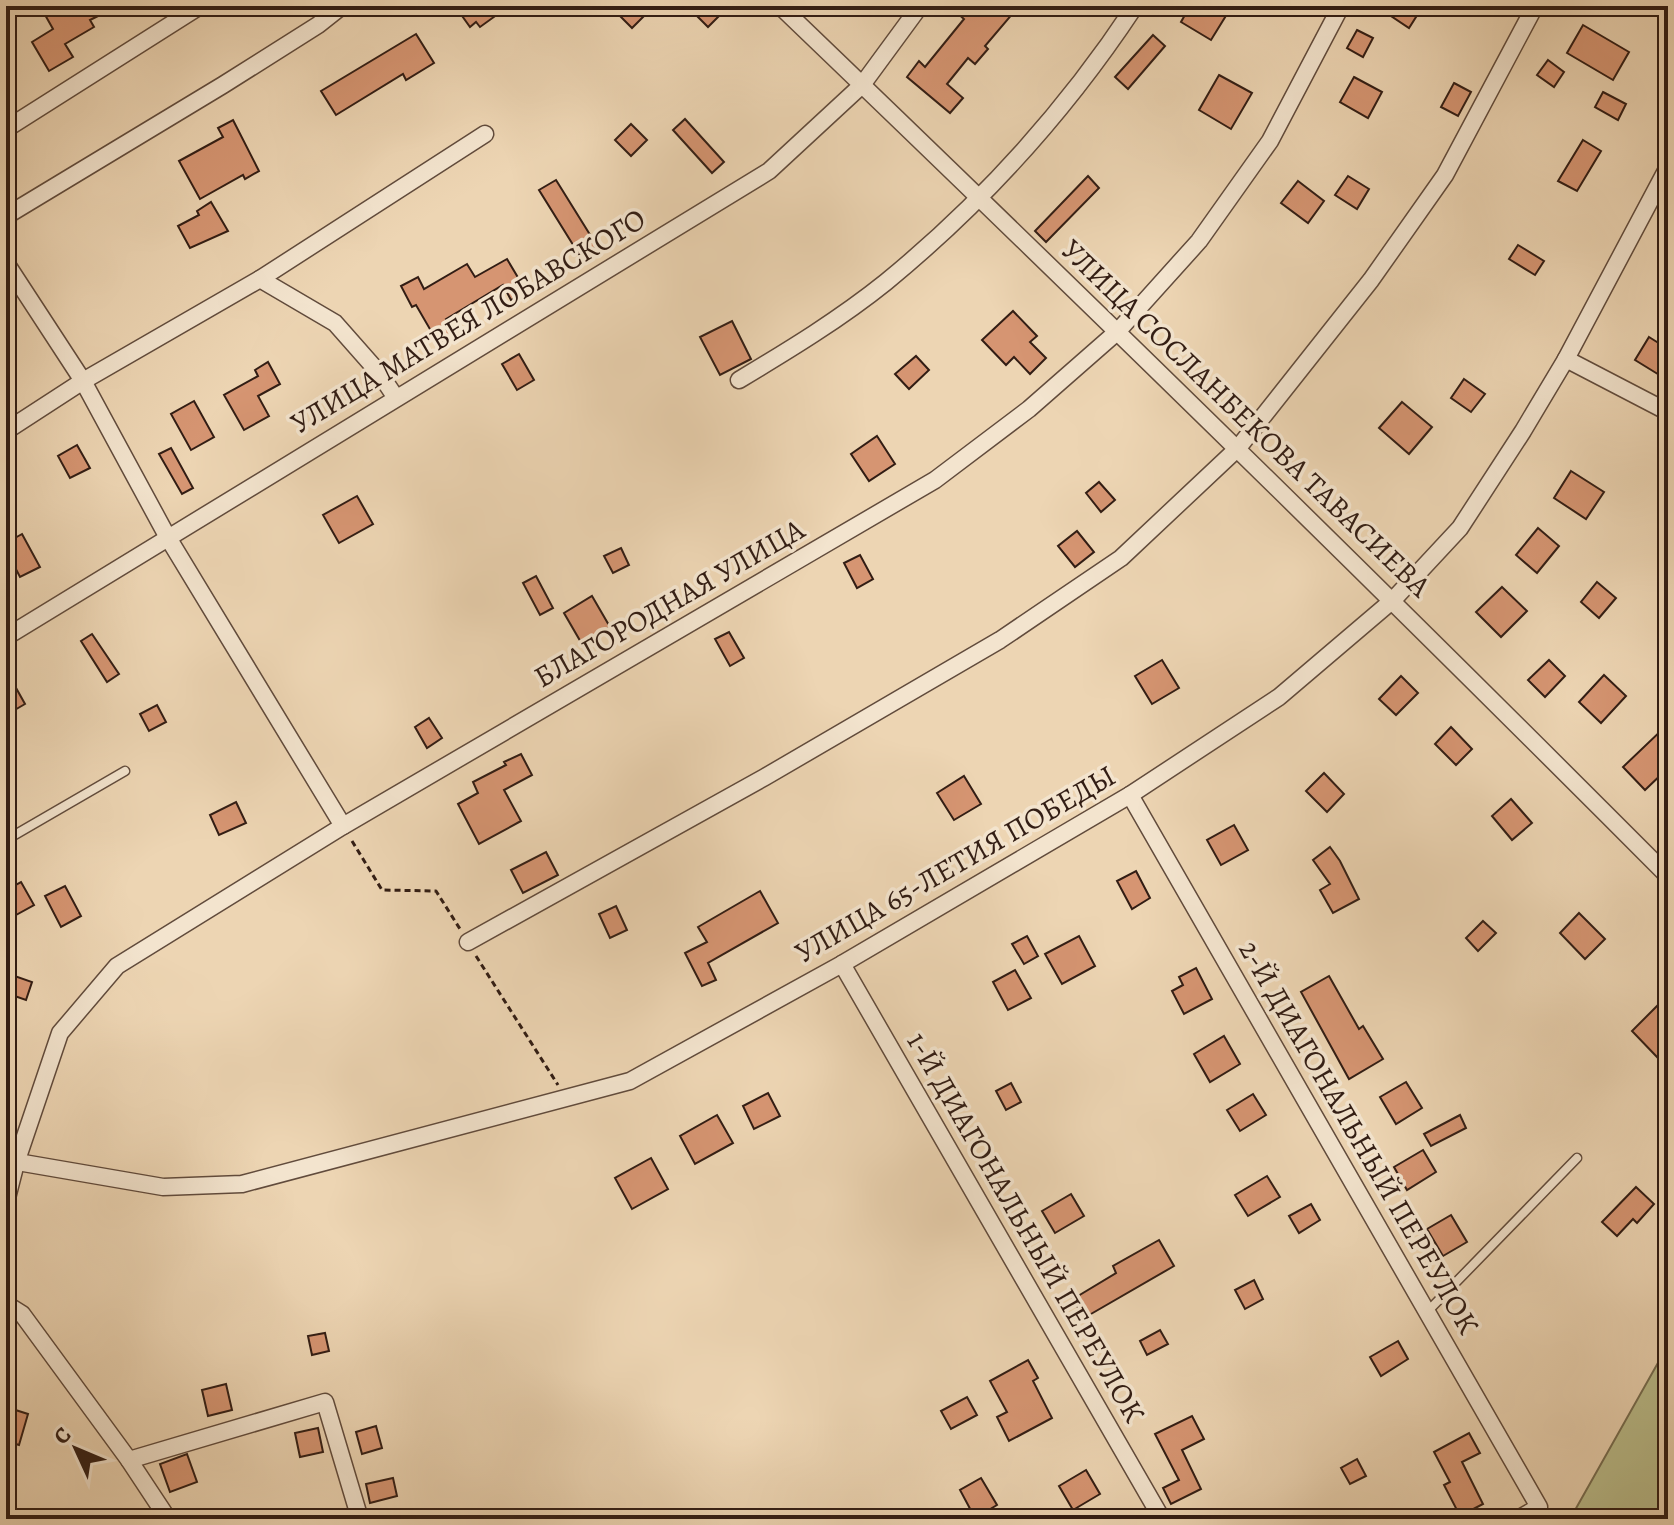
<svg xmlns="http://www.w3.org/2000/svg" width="1674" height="1525" viewBox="0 0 1674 1525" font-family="Alegreya,serif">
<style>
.green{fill:#babd8b;stroke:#766d50;stroke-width:2}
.building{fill:#d69572;stroke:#321d14;stroke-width:2}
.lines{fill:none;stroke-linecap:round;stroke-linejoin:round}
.service-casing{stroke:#614b3c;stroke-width:11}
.minor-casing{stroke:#614b3c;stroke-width:19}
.path{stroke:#321d14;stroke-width:3;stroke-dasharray:6 4;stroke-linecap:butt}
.service{stroke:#f3e4ce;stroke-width:8}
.minor{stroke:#f3e4ce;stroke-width:16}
.labels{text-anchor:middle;stroke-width:7;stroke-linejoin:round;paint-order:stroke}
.street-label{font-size:30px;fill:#321d14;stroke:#f3e4ce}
</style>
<rect width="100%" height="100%" fill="#edd5b3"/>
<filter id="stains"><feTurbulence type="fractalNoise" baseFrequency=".0025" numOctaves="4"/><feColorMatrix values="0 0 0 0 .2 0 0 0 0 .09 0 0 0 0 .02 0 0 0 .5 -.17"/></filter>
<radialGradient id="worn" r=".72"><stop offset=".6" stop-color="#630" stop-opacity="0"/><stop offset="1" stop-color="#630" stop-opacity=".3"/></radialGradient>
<!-- green -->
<polygon class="green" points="1668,1345 1668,1519 1570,1519"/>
<!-- building -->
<g class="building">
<polygon points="40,6 118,6 90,20 94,27 65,44 73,57 49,71 32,42 53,29"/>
<polygon points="455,6 509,6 480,27 476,22 470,27"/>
<polygon points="629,6 654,6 632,28 619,15"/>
<polygon points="687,6 729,6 708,27"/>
<polygon points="949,6 1019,6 985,46 988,49 975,64 968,58 947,84 963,98 950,113 907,77 919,61 925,67 964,19"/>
<polygon points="1190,6 1214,6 1227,14 1211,40 1181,22"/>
<polygon points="1376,6 1423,6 1409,28"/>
<polygon points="1583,25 1629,52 1613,80 1567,53"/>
<polygon points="1357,30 1373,38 1363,57 1347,48"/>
<polygon points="416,34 434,63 406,80 403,74 336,115 321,91"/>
<polygon points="1153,35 1165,46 1128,89 1115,77"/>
<polygon points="1548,60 1564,72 1554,87 1537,75"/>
<polygon points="1219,75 1252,93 1231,129 1199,110"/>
<polygon points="1354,77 1382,92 1368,118 1340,102"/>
<polygon points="1454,83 1471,92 1458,116 1441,107"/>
<polygon points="1603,92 1626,104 1618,120 1595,107"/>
<polygon points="685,119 724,162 712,173 673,130"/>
<polygon points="233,120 259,171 245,179 243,175 200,199 179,161 223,137 218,128"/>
<polygon points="631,124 647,140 631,156 615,140"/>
<polygon points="1583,140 1601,151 1577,191 1558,181"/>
<polygon points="1088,176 1099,188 1046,242 1035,231"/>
<polygon points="1348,176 1369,189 1357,209 1335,195"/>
<polygon points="556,180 597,246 580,256 539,190"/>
<polygon points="1298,181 1324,201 1308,223 1281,203"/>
<polygon points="211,202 228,231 190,248 178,226 199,215 197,211"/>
<polygon points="1518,245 1544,261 1535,275 1509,259"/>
<polygon points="507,259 526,291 511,300 503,285 446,319 454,334 438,343 416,305 412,307 401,286 418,277 424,289 467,264 475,277"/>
<polygon points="1013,311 1037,336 1030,342 1046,358 1030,374 1014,357 1006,365 982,340"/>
<polygon points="732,321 751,359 720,375 700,337"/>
<polygon points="1649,337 1668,349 1668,366 1661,376 1635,360"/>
<polygon points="519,354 534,380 517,390 502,364"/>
<polygon points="916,356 929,370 909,389 895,374"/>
<polygon points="268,362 280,384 258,396 269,416 244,430 224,395 258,376 255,370"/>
<polygon points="1464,379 1485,394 1471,412 1451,398"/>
<polygon points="194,401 214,437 191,450 171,414"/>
<polygon points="1402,402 1432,427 1409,454 1379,428"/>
<polygon points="877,436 895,464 869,481 851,454"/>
<polygon points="77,445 90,468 70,478 58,456"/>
<polygon points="171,448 193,488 182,494 159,454"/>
<polygon points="1571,471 1604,492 1586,519 1554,498"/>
<polygon points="1099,482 1115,500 1101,512 1086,493"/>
<polygon points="357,496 373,524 339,543 323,515"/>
<polygon points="1538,528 1559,546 1537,573 1516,555"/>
<polygon points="1077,531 1094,552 1075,567 1058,546"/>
<polygon points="22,534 40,567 20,577 6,550 6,543"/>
<polygon points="621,548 629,565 613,573 604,556"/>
<polygon points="860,555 873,579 857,588 844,563"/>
<polygon points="536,576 553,608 540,615 523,583"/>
<polygon points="1597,582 1616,598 1599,618 1581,602"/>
<polygon points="1502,587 1527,611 1501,637 1476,612"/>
<polygon points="592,596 610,627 582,644 564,613"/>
<polygon points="729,632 744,658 730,666 715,639"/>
<polygon points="92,634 119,674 107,682 81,641"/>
<polygon points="1162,660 1179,688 1152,704 1135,676"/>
<polygon points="1549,660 1565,676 1545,697 1528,680"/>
<polygon points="6,670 25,704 6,715"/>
<polygon points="1604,675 1626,696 1601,723 1579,702"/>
<polygon points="1401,676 1418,693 1396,715 1379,699"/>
<polygon points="157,705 166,722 149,731 140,714"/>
<polygon points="429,718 442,738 427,748 415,727"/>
<polygon points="1668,724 1668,768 1645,790 1623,767"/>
<polygon points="1451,727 1472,749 1456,765 1435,744"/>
<polygon points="521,754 532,775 504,790 521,821 479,844 458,804 478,793 473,782 506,765 504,762"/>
<polygon points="1324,773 1344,794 1327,812 1306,791"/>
<polygon points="964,776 981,804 954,820 937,793"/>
<polygon points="1511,799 1532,823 1512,840 1492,816"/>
<polygon points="236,802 246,823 219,835 210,815"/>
<polygon points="1234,825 1248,850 1221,865 1207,840"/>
<polygon points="1330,847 1340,861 1359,899 1333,913 1320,890 1330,884 1313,860"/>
<polygon points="546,852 558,875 523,893 511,870"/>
<polygon points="1136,871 1150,898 1132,909 1117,881"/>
<polygon points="21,882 34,905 16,915 6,898 6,890"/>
<polygon points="65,886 81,916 61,927 45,896"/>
<polygon points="760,891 778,923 708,963 716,980 702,986 685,953 707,942 698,927"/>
<polygon points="616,906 627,930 610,938 599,914"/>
<polygon points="1579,913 1605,939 1585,959 1560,933"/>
<polygon points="1483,921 1496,933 1478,951 1466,938"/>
<polygon points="1027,936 1038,956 1024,964 1012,944"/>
<polygon points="1079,936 1095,966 1062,984 1045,954"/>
<polygon points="1196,968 1212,999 1184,1014 1172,991 1183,985 1179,977"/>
<polygon points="1015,970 1031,998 1008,1010 993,982"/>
<polygon points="6,973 32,982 26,1000 6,993"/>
<polygon points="1329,976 1359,1029 1363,1026 1383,1059 1349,1079 1301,992"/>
<polygon points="1657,1006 1668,1017 1668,1046 1657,1057 1632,1031"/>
<polygon points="1224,1036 1240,1064 1210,1082 1194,1054"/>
<polygon points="1406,1082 1422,1108 1396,1124 1380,1097"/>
<polygon points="1011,1083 1021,1102 1006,1110 996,1091"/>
<polygon points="768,1093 780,1116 754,1129 743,1106"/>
<polygon points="1253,1094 1266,1115 1240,1131 1227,1110"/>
<polygon points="717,1115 733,1143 695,1164 680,1136"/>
<polygon points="1460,1115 1466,1128 1431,1146 1424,1134"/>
<polygon points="1423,1150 1436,1172 1407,1190 1394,1167"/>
<polygon points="651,1158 668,1189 632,1209 615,1178"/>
<polygon points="1267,1176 1280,1197 1248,1216 1235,1195"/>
<polygon points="1636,1187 1654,1204 1637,1223 1633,1219 1617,1236 1602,1222"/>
<polygon points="1071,1194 1084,1216 1055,1233 1042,1211"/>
<polygon points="1311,1204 1320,1220 1299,1233 1289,1216"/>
<polygon points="1451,1215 1467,1242 1443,1256 1427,1229"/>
<polygon points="1159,1240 1174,1266 1084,1318 1073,1299 1116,1273 1113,1266"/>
<polygon points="1254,1280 1263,1299 1245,1309 1235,1290"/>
<polygon points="1160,1330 1168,1344 1147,1355 1140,1341"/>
<polygon points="325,1333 329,1351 312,1355 308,1336"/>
<polygon points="1398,1341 1408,1359 1381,1376 1370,1357"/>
<polygon points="1028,1360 1038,1378 1033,1381 1052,1418 1009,1441 997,1417 1007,1412 990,1381"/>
<polygon points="226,1384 232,1410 208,1416 202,1390"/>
<polygon points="967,1397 977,1415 951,1429 941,1411"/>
<polygon points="6,1407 28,1414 19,1445 6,1441"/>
<polygon points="1192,1416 1204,1439 1182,1450 1201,1489 1171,1504 1163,1488 1179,1480 1155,1434"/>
<polygon points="376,1426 382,1448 362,1454 356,1432"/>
<polygon points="318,1428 323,1452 300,1457 295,1433"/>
<polygon points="1469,1433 1480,1453 1462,1462 1483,1504 1460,1516 1444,1485 1450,1482 1434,1452"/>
<polygon points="187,1454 197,1482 170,1492 160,1464"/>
<polygon points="1357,1459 1366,1476 1350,1484 1341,1468"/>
<polygon points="1086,1470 1100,1494 1073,1510 1059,1486"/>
<polygon points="393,1478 397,1496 370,1503 366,1484"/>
<polygon points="981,1478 997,1505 975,1518 960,1490"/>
</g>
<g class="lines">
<defs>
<g id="service">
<polyline points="6,840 125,771"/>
<polyline points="1428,1311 1577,1158"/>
</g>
<g id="minor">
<path d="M780 6C1079 293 1375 582 1668 876"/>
<polyline points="6,129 200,6"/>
<polyline points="6,216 223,85 318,25 342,6"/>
<polyline points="6,263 83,381 167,536 343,826"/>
<polyline points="260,279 485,134"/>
<polyline points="1566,359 1668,412"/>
<path d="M739 380C789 350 840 319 886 282 981 204 1067 109 1135 6"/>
<polyline points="6,431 83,381 260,279 335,323 380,374 396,398"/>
<polyline points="6,637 769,171 862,85 920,6"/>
<polyline points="1130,795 1539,1507 1518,1519"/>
<polyline points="468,942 765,777 1000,640 1121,558 1238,448 1371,280 1445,175 1535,6"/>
<polyline points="842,964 1162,1519"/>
<polyline points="6,1160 163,1187 242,1184 630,1081 842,964 1130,795 1279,697 1393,600 1460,528 1523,431 1566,359 1668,167"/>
<polyline points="6,1202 16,1163 60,1033 117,966 343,826 935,480 1029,409 1118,331 1199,241 1270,141 1341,6"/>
<polyline points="6,1304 22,1314 129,1460 168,1519"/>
<polyline points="129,1460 325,1402 360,1519"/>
</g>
</defs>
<!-- service casing -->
<use href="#service" class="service-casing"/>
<!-- minor casing -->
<use href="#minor" class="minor-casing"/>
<!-- path -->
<g class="path">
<polyline points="352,841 382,890 436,891 460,929"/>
<polyline points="476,956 558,1085"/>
</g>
<!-- service -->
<use href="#service" class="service"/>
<!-- minor -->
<use href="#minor" class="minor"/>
</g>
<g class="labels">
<!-- street labels -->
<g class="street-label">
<text transform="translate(468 321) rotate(-31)" y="10">УЛИЦА МАТВЕЯ ЛОБАВСКОГО</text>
<text transform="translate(1246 418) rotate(44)" y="10">УЛИЦА СОСЛАНБЕКОВА ТАВАСИЕВА</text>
<text transform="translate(669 603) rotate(-30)" y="10">БЛАГОРОДНАЯ УЛИЦА</text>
<text transform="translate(955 864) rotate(-30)" y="10">УЛИЦА 65-ЛЕТИЯ ПОБЕДЫ</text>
<text transform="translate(1359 1137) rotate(60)" y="10">2-Й ДИАГОНАЛЬНЫЙ ПЕРЕУЛОК</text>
<text transform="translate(1026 1227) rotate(60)" y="10">1-Й ДИАГОНАЛЬНЫЙ ПЕРЕУЛОК</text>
</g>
</g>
<!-- margin -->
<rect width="1674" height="1525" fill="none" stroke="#edd5b3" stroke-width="32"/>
<rect x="8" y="8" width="1658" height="1509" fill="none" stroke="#321d14" stroke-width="4"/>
<rect x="16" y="16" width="1642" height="1493" fill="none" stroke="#321d14" stroke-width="2"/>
<!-- north arrow -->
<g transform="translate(76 1449) rotate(314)" stroke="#f3e4ce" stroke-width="6" paint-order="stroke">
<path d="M0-6L14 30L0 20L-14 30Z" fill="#321d14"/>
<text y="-12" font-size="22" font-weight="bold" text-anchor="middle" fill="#321d14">С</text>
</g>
<rect width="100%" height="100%" filter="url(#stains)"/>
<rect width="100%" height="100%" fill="url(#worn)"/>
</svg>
